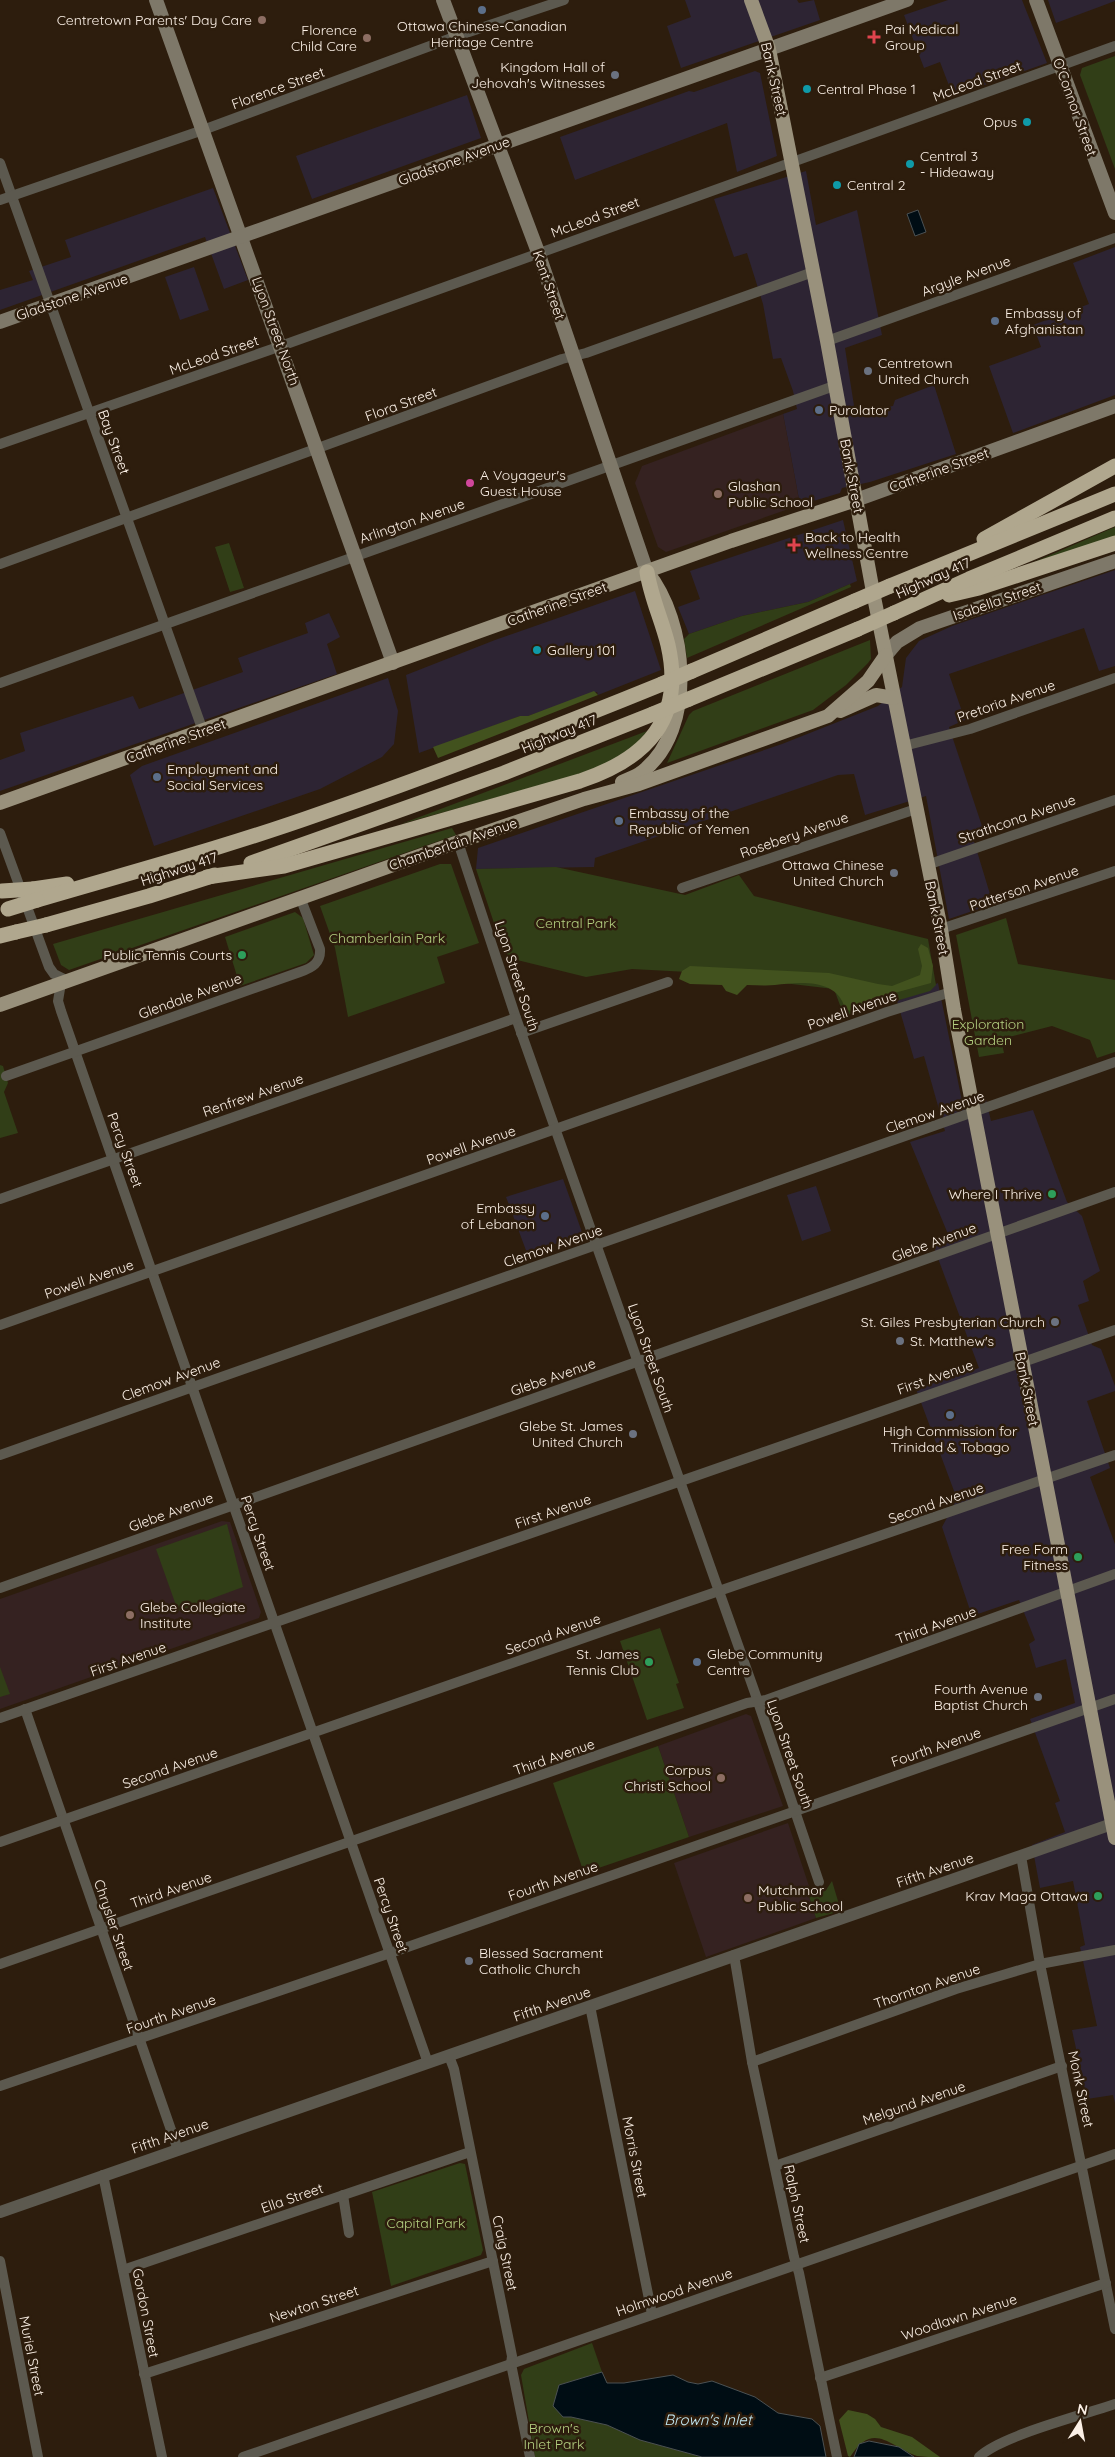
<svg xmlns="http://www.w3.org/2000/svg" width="1115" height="2457" viewBox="0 0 1115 2457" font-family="Quicksand,sans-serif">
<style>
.commercial{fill:#2d2433}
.education{fill:#352221}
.green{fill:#313e17}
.forest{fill:#42521e}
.water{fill:#000d14;stroke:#4b5153}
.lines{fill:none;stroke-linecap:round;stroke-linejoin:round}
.minor{stroke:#5c594f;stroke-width:10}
.tertiary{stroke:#5c594f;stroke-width:12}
.secondary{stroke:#7e7869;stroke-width:14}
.primary{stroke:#99917c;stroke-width:14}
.motorway{stroke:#b0a78e;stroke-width:15}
.motorway-bridge{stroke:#b0a78e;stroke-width:15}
.service-dot{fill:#5c6f8a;stroke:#2d1d0d;stroke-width:2}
.education-dot{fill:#8d6e63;stroke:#2d1d0d;stroke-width:2}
.health-dot{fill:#e0444e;stroke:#2d1d0d;stroke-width:2}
.worship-dot{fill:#6b7280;stroke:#2d1d0d;stroke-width:2}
.culture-dot{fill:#0f9aa8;stroke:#2d1d0d;stroke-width:2}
.hotel-dot{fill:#d1479c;stroke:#2d1d0d;stroke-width:2}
.leisure-dot{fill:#2e9e5b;stroke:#2d1d0d;stroke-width:2}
.labels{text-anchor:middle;stroke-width:5;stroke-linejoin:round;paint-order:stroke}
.poi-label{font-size:14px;fill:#fbf0e6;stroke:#2d1d0d;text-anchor:start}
.street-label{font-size:14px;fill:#fbf0e6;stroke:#2d1d0d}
.park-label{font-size:14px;fill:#b4d081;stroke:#2d1d0d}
.water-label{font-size:15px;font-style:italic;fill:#c3eaf6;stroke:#2d1d0d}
</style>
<rect width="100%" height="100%" fill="#2d1d0d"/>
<!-- commercial -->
<g class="commercial">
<polygon points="685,0 797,0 799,3 814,0 820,20 681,68 667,26 691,17"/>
<polygon points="948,0 1022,0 1047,63 953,96 940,62 924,68 904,15"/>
<polygon points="1048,0 1115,0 1115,1 1056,23"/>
<polygon points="755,71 760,73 777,156 737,172 727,123 575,180 560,137 689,91 694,92"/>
<polygon points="467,95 481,138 312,199 296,156"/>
<polygon points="806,171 816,225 857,210 882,335 845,348 855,412 893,406 895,400 934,385 956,454 870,482 842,488 840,493 800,505 783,414 797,409 793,391 781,358 773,359 763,304 747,253 734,257 714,199"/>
<polygon points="213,188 248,280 224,289 205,237 0,310 0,290 33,280 29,271 71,257 65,240"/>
<polygon points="1115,247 1115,395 1013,433 989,366 1041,347 1033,325 1089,304 1073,263"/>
<polygon points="194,267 209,310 180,320 165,277"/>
<polygon points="843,520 857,581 808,602 742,616 689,634 678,607 700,599 690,571"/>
<polygon points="1115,570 1115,666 1099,671 1084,628 949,674 965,720 949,727 985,835 973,838 993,904 949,919 926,796 865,815 854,774 838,775 595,858 594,867 476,869 478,848 782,744 878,706 902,687 906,658 919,641 952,626"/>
<polygon points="635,591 661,670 598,695 597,692 528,716 520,716 419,753 406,675 495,640"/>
<polygon points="329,613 340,637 327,644 337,674 0,791 0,760 25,751 20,733 133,696 139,709 243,672 238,658 308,633 305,623"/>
<polygon points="388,678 398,711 394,744 382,757 320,789 154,846 130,775 142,766"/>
<polygon points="938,983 963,1106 986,1099 991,1121 1033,1110 1067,1202 1082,1216 1100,1271 1083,1281 1089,1301 1078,1305 1092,1345 1101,1349 1115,1386 1115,1391 1087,1401 1110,1468 1090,1477 1115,1544 1115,2103 1113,2095 1087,2099 1072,2030 1097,2026 1080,1947 1085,1945 1073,1881 1040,1888 1032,1845 1065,1832 1055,1803 1060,1801 1030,1719 1075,1703 1066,1659 1036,1668 1029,1644 1035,1640 1019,1600 972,1616 942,1527 957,1499 916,1389 979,1368 933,1245 950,1239 910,1142 945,1131 924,1056 914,1059 897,1001"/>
<polygon points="563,1179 583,1235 527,1253 506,1197"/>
<polygon points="816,1186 831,1231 802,1241 787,1195"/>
</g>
<!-- education -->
<g class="education">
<polygon points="783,414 800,505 666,552 658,547 635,483 642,466"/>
<polygon points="222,1521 230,1522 261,1612 259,1618 0,1709 0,1599"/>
<polygon points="746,1714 751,1716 783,1806 689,1837 658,1746"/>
<polygon points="788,1823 810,1889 807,1890 816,1918 706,1957 674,1863"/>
</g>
<!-- green -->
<g class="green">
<polygon points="1115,56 1115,169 1080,75 1082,68"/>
<polygon points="1115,527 1115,539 1025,566"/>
<polygon points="229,543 244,588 230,592 215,547"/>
<polygon points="850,584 851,587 687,658 684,639 689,634 742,616 808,602"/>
<polygon points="870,640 871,659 868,663 846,685 813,710 667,763 689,715 693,711"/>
<polygon points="647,731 636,745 604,765 570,777 401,824"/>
<polygon points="452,828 456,835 69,970 61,965 53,944"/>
<polygon points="440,864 451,864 479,943 437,957 445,983 348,1017 335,948 320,906"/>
<polygon points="556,867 685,895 739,875 754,896 928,939 936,985 930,991 844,1016 834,989 688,972 632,969 586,977 509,958 500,941 476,869"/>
<polygon points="295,912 303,918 314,955 306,963 240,986 225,937"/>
<polygon points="1006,918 1018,964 1115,980 1115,1052 1097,1058 1090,1040 1052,1026 1001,1039 1004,1053 979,1057 956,935"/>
<polygon points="0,1065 3,1066 8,1083 4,1092 18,1133 0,1138"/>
<polygon points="227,1524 243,1587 178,1611 156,1549"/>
<polygon points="660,1628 679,1683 676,1684 684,1708 647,1720 620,1641"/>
<polygon points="0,1667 10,1694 0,1697"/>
<polygon points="658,1746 689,1837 584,1873 553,1783"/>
<polygon points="832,1881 841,1911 816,1918 807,1890 810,1889 822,1892 826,1890"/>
<polygon points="460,2163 465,2164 483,2250 481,2255 391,2286 372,2192"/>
<polygon points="592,2343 602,2372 559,2385 571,2417 607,2425 640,2440 702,2457 535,2457 521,2375 524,2369"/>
</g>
<!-- forest -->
<g class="forest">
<polygon points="594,691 598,695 438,758 433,747 520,716 528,716"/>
<path d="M921 944 928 948 933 966 931 983 887 995 851 1011 845 1009C838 978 799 982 775 985 766 986 756 985 747 985L737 995 726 991 722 985 690 984 679 979 682 971 690 966 829 973 878 984 892 986 920 975 922 966 918 949Z"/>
<path d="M848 2410 867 2414 875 2419 881 2427 912 2437 940 2457C933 2457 923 2457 917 2456 888 2445 873 2421 850 2457L848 2456 839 2420Z"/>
</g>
<!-- water -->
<g class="water">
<polygon points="918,210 926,232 915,236 907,214"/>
<polygon points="602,2372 607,2383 624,2383 673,2375 688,2382 698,2384 712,2381 755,2397 778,2413 812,2419 820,2426 826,2457 702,2457 640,2440 607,2425 571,2417 563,2417 553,2406 559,2385"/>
<polygon points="869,2441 899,2447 914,2457 854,2457 859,2444"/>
</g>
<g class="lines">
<!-- minor -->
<g class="minor">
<polyline points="0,163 203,731"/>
<polyline points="0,200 203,130 457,36 564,0"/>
<polyline points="827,341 1115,238"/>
<polyline points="0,444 281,346 1115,46"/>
<polyline points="0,564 562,359 586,353 813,272"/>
<polyline points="0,683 834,386"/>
<polyline points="904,746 970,729 1115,678"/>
<polyline points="0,833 49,967 54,974 68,981"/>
<polyline points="458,842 516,1018 755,1693 819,1882"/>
<polyline points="927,865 1115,800"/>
<polyline points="682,888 916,809"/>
<polyline points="941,929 1115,871"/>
<polyline points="61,983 58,1001 61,1011 428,2063"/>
<polyline points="521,1033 668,982"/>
<path d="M6 1076 300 972C312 968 321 963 320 949L300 897"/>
<polyline points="0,1199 516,1018"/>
<polyline points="0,1325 887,1012 951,992"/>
<polyline points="0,1455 1115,1062"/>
<polyline points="0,1588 1115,1192"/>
<polyline points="25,1709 178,2150"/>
<polyline points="0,1718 1115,1330"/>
<polyline points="0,1842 684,1603 1115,1455"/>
<polyline points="1021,1856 1040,1964 1115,2329"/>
<polyline points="734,1955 752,2062 794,2257 799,2273 837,2457"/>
<polyline points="0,1964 747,1703 766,1700 1115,1574"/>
<polyline points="590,2006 652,2314"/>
<polyline points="449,2056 454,2069 512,2356 511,2364 530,2457"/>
<polyline points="752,2062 956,1989 1040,1964 1115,1950"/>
<polyline points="0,2086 399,1950 1115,1699"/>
<polyline points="775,2166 1062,2066"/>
<polyline points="103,2175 162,2457"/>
<polyline points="343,2195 349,2233"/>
<polyline points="0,2261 38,2457"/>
<polyline points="123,2270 470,2152"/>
<polyline points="144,2374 493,2261"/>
<polyline points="820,2378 1106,2283"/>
<polyline points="243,2457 1115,2154"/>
<path d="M979 2457C1000 2436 1083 2415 1115 2404"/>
</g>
<!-- tertiary -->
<polyline class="tertiary" points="0,2212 1115,1823"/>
<!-- secondary -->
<g class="secondary">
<polyline points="156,0 393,663"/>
<polyline points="443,0 538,252 647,572"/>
<polyline points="1036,0 1115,213"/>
<polyline points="0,322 907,0"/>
<polyline points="856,500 1115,406"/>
<polyline points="886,655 897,642 920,628 1115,561"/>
</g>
<!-- primary -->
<g class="primary">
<polyline points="751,0 769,49 827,341 873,592 941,929 954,1010 1115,1838"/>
<polyline points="840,711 876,695 894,698"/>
<path d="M622 782C628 779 636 777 642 772 698 729 687 621 647 572"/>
<polyline points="0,803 731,541 856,500"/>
<polyline points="0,1005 458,842 584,799 639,784 828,716 868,681 886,655"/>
</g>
<!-- motorway -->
<g class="motorway">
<polyline points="984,539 1115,466"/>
<polyline points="890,586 1115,494"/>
<polyline points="949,595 979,588 1115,543"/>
<polyline points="894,613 969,579 1115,518"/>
<polyline points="692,671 855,601"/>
<polyline points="689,699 858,629"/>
<polyline points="251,863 504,773 653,714"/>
<path d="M207 877 284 866 580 781C646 759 685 720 668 645 662 620 651 598 647 572"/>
<polyline points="33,889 67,884"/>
<path d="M37 900C132 872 226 847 319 814 435 774 549 730 662 684"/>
<polyline points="46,925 149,896 215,875"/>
<polyline points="0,936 16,932"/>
</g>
<!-- motorway-bridge -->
<g class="motorway-bridge">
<polyline points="855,601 890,586"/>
<polyline points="858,629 894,613"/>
<polyline points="662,684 692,671"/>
<polyline points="653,714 689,699"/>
<polyline points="2,891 33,889"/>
<polyline points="8,909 37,900"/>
<polyline points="16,932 46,925"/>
</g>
</g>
<!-- markers -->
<g class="service-dot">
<circle cx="482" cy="10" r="5"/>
<circle cx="995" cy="321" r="5"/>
<circle cx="819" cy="410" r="5"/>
<circle cx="157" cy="777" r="5"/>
<circle cx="619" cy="821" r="5"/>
<circle cx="545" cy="1216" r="5"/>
<circle cx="950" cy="1415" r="5"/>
<circle cx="697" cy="1662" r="5"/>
</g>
<g class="education-dot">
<circle cx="262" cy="20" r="5"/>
<circle cx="367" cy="38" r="5"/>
<circle cx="718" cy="494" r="5"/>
<circle cx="130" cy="1615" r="5"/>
<circle cx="721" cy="1778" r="5"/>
<circle cx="748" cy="1898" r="5"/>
</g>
<g class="health-dot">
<path d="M871.5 29.5h5v5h5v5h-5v5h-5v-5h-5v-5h5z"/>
<path d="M791.5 537.5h5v5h5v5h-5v5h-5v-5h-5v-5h5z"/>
</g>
<g class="worship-dot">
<circle cx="615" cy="75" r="5"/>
<circle cx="868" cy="371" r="5"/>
<circle cx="894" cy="873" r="5"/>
<circle cx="1055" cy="1322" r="5"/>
<circle cx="900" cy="1341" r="5"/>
<circle cx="633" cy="1434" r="5"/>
<circle cx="1038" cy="1697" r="5"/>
<circle cx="469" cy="1961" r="5"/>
</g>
<g class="culture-dot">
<circle cx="807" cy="89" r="5"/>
<circle cx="1027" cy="122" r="5"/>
<circle cx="910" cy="164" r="5"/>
<circle cx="837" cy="185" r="5"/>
<circle cx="537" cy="650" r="5"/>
</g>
<circle class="hotel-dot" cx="470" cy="483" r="5"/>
<g class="leisure-dot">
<circle cx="242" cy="955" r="5"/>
<circle cx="1052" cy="1194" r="5"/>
<circle cx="1078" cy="1557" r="5"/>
<circle cx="649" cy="1662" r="5"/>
<circle cx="1098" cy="1896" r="5"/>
</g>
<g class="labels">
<!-- poi labels -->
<g class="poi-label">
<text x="252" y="25" text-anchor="end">Centretown Parents' Day Care</text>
<text x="482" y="31" text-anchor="middle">Ottawa Chinese-Canadian<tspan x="482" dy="16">Heritage Centre</tspan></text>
<text x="885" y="34">Pai Medical<tspan x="885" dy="16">Group</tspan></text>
<text x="357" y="35" text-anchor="end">Florence<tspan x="357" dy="16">Child Care</tspan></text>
<text x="605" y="72" text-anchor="end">Kingdom Hall of<tspan x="605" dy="16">Jehovah's Witnesses</tspan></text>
<text x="817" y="94">Central Phase 1</text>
<text x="1017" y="127" text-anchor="end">Opus</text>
<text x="920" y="161">Central 3<tspan x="920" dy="16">- Hideaway</tspan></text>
<text x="847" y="190">Central 2</text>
<text x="1005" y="318">Embassy of<tspan x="1005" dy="16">Afghanistan</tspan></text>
<text x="878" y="368">Centretown<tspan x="878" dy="16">United Church</tspan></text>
<text x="829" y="415">Purolator</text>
<text x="480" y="480">A Voyageur's<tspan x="480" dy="16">Guest House</tspan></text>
<text x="728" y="491">Glashan<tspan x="728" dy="16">Public School</tspan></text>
<text x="805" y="542">Back to Health<tspan x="805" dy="16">Wellness Centre</tspan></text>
<text x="547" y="655">Gallery 101</text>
<text x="167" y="774">Employment and<tspan x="167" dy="16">Social Services</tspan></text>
<text x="629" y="818">Embassy of the<tspan x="629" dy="16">Republic of Yemen</tspan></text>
<text x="884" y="870" text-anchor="end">Ottawa Chinese<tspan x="884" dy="16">United Church</tspan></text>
<text x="232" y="960" text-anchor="end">Public Tennis Courts</text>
<text x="1042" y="1199" text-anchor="end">Where I Thrive</text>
<text x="535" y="1213" text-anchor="end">Embassy<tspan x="535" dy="16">of Lebanon</tspan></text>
<text x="1045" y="1327" text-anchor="end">St. Giles Presbyterian Church</text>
<text x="910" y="1346">St. Matthew's</text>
<text x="623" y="1431" text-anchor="end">Glebe St. James<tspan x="623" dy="16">United Church</tspan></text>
<text x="950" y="1436" text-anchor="middle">High Commission for<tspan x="950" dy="16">Trinidad &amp; Tobago</tspan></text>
<text x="1068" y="1554" text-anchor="end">Free Form<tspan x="1068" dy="16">Fitness</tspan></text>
<text x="140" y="1612">Glebe Collegiate<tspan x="140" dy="16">Institute</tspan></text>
<text x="639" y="1659" text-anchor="end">St. James<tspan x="639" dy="16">Tennis Club</tspan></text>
<text x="707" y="1659">Glebe Community<tspan x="707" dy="16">Centre</tspan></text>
<text x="1028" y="1694" text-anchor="end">Fourth Avenue<tspan x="1028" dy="16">Baptist Church</tspan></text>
<text x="711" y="1775" text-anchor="end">Corpus<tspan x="711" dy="16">Christi School</tspan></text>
<text x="758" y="1895">Mutchmor<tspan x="758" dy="16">Public School</tspan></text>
<text x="1088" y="1901" text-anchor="end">Krav Maga Ottawa</text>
<text x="479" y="1958">Blessed Sacrament<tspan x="479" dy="16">Catholic Church</tspan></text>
</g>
<!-- street labels -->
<g class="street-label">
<text transform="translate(774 79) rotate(77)" y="5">Bank Street</text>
<text transform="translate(977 81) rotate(-20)" y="5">McLeod Street</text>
<text transform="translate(278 88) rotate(-20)" y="5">Florence Street</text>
<text transform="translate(1075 107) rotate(70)" y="5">O'Connor Street</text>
<text transform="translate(454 161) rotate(-20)" y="5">Gladstone Avenue</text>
<text transform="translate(595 217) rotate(-20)" y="5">McLeod Street</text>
<text transform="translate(966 276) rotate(-20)" y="5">Argyle Avenue</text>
<text transform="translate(549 285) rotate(71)" y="5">Kent Street</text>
<text transform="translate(72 297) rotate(-19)" y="5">Gladstone Avenue</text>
<text transform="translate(276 331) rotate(70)" y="5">Lyon Street North</text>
<text transform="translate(214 355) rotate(-19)" y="5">McLeod Street</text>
<text transform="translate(401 404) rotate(-20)" y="5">Flora Street</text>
<text transform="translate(114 442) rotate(70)" y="5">Bay Street</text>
<text transform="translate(939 470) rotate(-20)" y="5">Catherine Street</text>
<text transform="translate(852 476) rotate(79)" y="5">Bank Street</text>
<text transform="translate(412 521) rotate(-19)" y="5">Arlington Avenue</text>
<text transform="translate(933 578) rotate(-24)" y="5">Highway 417</text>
<text transform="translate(997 601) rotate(-19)" y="5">Isabella Street</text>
<text transform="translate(557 604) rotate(-20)" y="5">Catherine Street</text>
<text transform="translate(1006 701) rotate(-19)" y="5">Pretoria Avenue</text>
<text transform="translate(559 734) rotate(-22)" y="5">Highway 417</text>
<text transform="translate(176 741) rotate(-20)" y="5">Catherine Street</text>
<text transform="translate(1017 819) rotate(-19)" y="5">Strathcona Avenue</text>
<text transform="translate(794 835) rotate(-19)" y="5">Rosebery Avenue</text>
<text transform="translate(453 844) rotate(-19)" y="5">Chamberlain Avenue</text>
<text transform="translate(179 869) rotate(-18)" y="5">Highway 417</text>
<text transform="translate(1024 888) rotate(-19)" y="5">Patterson Avenue</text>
<text transform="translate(937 918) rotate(79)" y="5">Bank Street</text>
<text transform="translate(517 976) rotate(72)" y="5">Lyon Street South</text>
<text transform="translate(190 996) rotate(-20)" y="5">Glendale Avenue</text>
<text transform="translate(852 1010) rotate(-19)" y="5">Powell Avenue</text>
<text transform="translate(253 1095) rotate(-19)" y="5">Renfrew Avenue</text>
<text transform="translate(935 1112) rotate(-19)" y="5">Clemow Avenue</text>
<text transform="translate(471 1145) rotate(-19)" y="5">Powell Avenue</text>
<text transform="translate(125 1150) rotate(70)" y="5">Percy Street</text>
<text transform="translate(934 1242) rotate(-20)" y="5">Glebe Avenue</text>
<text transform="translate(553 1246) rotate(-19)" y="5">Clemow Avenue</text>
<text transform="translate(89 1279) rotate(-19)" y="5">Powell Avenue</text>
<text transform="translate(651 1358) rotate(71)" y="5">Lyon Street South</text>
<text transform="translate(553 1377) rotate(-19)" y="5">Glebe Avenue</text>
<text transform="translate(935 1377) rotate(-19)" y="5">First Avenue</text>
<text transform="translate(171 1379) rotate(-20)" y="5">Clemow Avenue</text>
<text transform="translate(1027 1389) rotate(79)" y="5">Bank Street</text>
<text transform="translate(936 1503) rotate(-19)" y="5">Second Avenue</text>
<text transform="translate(553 1511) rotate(-19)" y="5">First Avenue</text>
<text transform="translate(171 1512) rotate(-20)" y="5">Glebe Avenue</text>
<text transform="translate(258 1533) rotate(71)" y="5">Percy Street</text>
<text transform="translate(936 1625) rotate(-20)" y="5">Third Avenue</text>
<text transform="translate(553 1634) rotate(-19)" y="5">Second Avenue</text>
<text transform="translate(128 1659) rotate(-19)" y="5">First Avenue</text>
<text transform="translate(936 1747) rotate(-19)" y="5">Fourth Avenue</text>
<text transform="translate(790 1754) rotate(71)" y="5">Lyon Street South</text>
<text transform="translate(554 1757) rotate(-19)" y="5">Third Avenue</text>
<text transform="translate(170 1768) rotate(-19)" y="5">Second Avenue</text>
<text transform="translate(935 1870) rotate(-19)" y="5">Fifth Avenue</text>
<text transform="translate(553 1881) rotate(-19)" y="5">Fourth Avenue</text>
<text transform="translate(171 1890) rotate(-19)" y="5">Third Avenue</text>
<text transform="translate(391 1915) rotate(71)" y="5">Percy Street</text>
<text transform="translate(114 1925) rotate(71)" y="5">Chrysler Street</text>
<text transform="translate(927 1986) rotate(-19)" y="5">Thornton Avenue</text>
<text transform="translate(552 2004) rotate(-19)" y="5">Fifth Avenue</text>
<text transform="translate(171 2014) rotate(-19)" y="5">Fourth Avenue</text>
<text transform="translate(1081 2089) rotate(78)" y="5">Monk Street</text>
<text transform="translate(914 2103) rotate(-19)" y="5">Melgund Avenue</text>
<text transform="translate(170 2136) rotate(-19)" y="5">Fifth Avenue</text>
<text transform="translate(635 2157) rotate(79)" y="5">Morris Street</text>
<text transform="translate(292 2198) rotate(-19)" y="5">Ella Street</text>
<text transform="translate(797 2204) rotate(78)" y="5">Ralph Street</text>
<text transform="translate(505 2253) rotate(78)" y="5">Craig Street</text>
<text transform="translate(674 2292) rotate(-19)" y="5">Holmwood Avenue</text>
<text transform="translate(314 2304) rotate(-18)" y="5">Newton Street</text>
<text transform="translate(146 2313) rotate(79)" y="5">Gordon Street</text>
<text transform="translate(959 2317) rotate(-18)" y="5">Woodlawn Avenue</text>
<text transform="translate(32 2356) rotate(79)" y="5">Muriel Street</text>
</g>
<!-- park labels -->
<g class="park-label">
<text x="576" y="928">Central Park</text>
<text x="387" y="943">Chamberlain Park</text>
<text x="988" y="1029">Exploration<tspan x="988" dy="16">Garden</tspan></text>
<text x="426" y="2228">Capital Park</text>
<text x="554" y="2433">Brown's<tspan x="554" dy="16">Inlet Park</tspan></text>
</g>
<!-- water labels -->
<g class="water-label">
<text x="708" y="2425">Brown's Inlet</text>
</g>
</g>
<!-- north arrow -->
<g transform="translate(1080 2422) rotate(11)" stroke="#2d1d0d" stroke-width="4" paint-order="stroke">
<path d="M0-4L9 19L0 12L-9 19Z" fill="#fbf0e6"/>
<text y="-8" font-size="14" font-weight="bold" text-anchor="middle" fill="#fbf0e6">N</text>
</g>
</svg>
